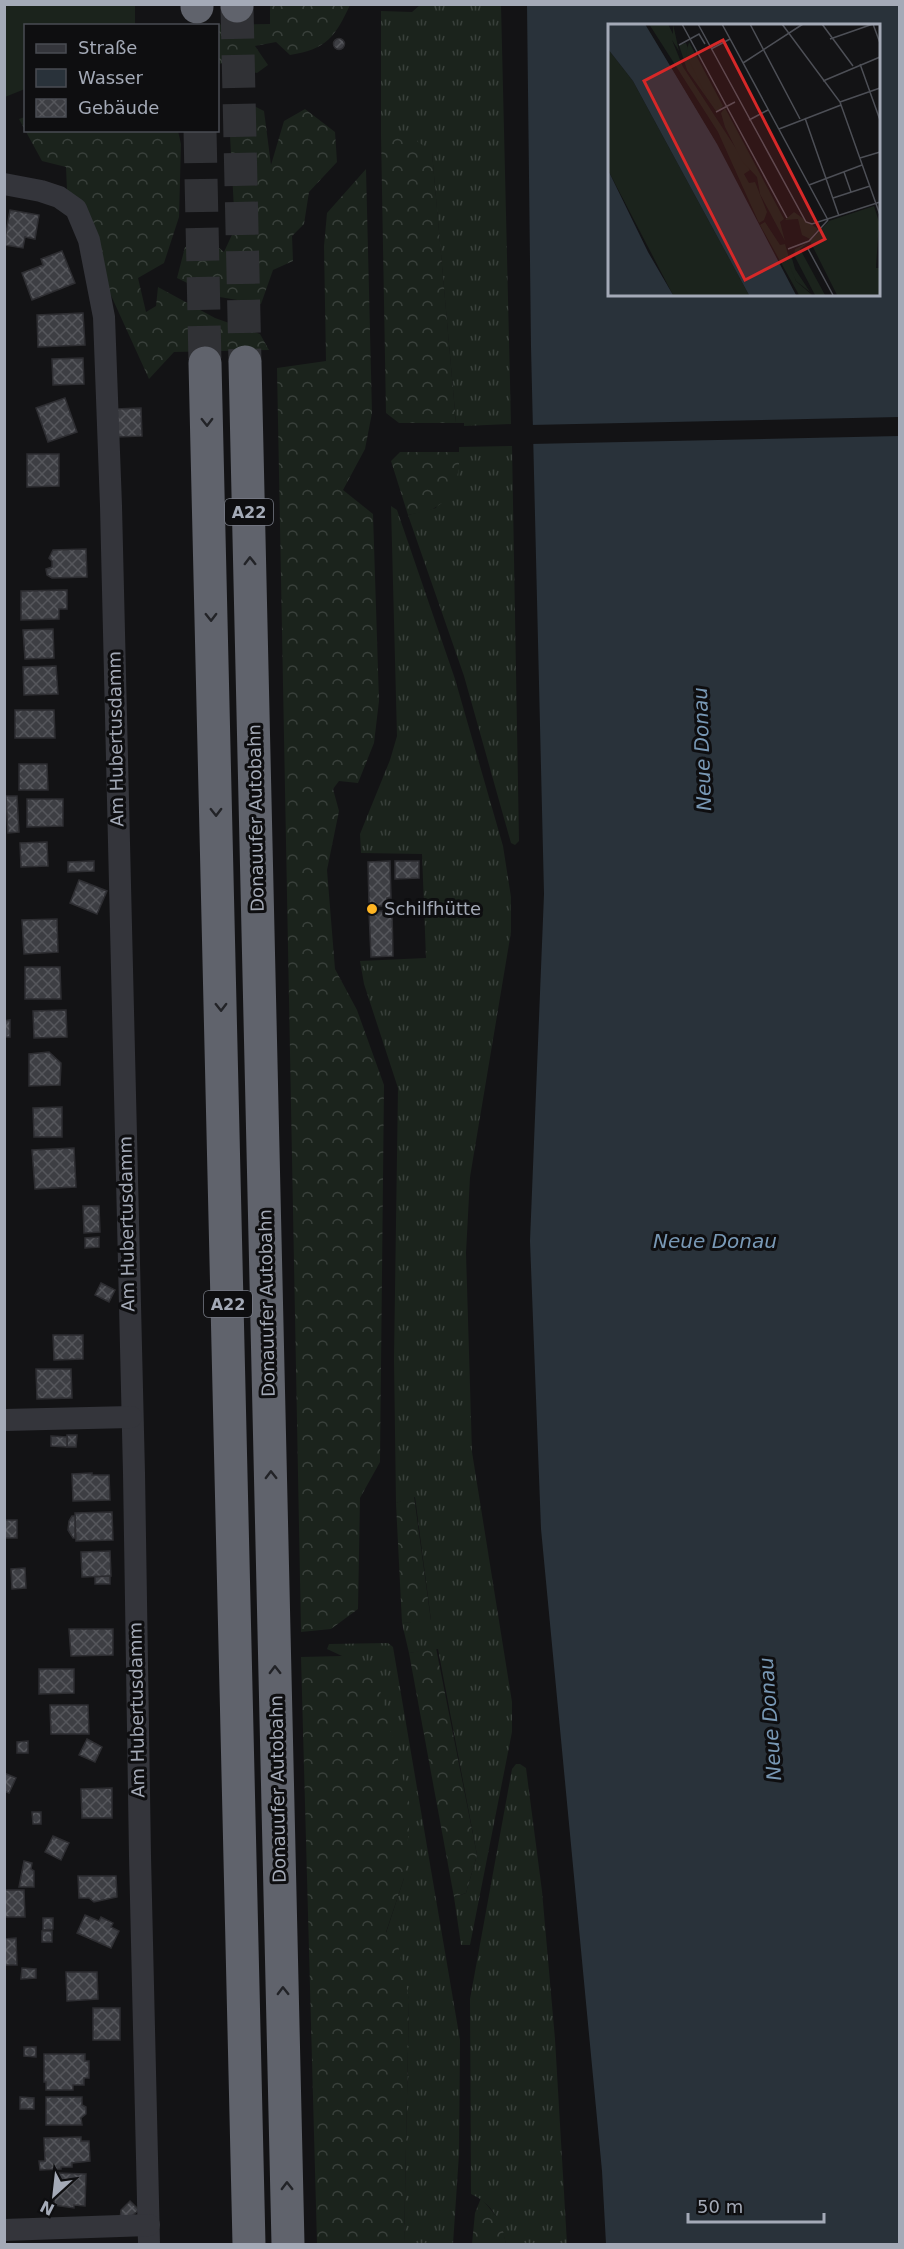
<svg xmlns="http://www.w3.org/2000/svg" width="904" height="2249" viewBox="0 0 904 2249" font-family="'DejaVu Sans',sans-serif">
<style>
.grass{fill:url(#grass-tufts)}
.forest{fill:url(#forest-crowns)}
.park{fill:#1b231c}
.water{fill:#29323a;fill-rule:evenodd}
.pier{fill:#131315}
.building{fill:url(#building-cross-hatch);stroke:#2d2d31;stroke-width:1.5}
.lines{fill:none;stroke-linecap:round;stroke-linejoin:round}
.highway-tunnel{stroke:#303135;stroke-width:33;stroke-dasharray:33 16;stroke-linecap:butt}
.street{stroke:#34353b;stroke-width:22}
.highway{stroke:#60636c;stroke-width:33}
.oneway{stroke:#222327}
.poi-dot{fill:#ffb522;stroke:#0e0e10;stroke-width:2}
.labels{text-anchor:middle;stroke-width:6;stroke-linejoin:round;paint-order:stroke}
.shield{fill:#0e0e10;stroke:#777b85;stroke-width:1.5}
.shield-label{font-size:16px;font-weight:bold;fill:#a4aab7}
.street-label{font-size:18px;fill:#a4aab7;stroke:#0e0e10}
.poi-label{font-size:18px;fill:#a4aab7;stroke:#0e0e10;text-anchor:start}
.water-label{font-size:20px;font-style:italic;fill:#7898b5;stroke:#0e0e10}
.inset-road{fill:none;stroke:#4d4f56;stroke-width:1.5}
.view{fill:#d62828;fill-opacity:0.15;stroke:#d62828;stroke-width:3}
.inset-edge{fill:none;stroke:#a4aab7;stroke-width:3}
</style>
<defs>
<pattern id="grass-tufts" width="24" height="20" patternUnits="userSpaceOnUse" patternTransform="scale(1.5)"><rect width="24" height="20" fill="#1b231c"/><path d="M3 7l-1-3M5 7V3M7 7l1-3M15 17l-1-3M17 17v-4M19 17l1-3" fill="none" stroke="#39403b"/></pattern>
<pattern id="forest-crowns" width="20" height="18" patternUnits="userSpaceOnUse" patternTransform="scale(1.5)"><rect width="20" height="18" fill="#1b231c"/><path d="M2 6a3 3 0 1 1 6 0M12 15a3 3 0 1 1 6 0" fill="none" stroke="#39403b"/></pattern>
<pattern id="building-cross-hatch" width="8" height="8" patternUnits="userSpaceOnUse" patternTransform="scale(1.5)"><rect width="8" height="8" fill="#3d3e43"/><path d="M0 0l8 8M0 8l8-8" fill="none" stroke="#56575c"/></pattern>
</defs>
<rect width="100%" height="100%" fill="#131315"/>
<!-- grass -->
<g class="grass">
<polygon points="420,5 501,5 511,424 464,426 464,423 456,423 432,153 381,134 381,11 412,12"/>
<polygon points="512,446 519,841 515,845 511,843 464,676 408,515 436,508 459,452 459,447"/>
<polygon points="391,506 397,510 455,679 503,846 511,897 511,932 470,1177 466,1253 472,1452 512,1702 512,1732 470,1945 461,1945 454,1897 466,1893 477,1855 438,1649 409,1653 402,1623 431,1620 415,1497 396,1503 394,1360 398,1088 364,984 360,961 426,958 422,854 361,853 360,834 390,760 397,736"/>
<polygon points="388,1643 393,1647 460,2040 459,2154 453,2244 404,2244 409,1999 386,1933 404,1878 342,1656 327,1649 329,1644"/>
<path d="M516 1764H520L526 1768 542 1891 555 2039 567 2244H506C501 2221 493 2204 471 2194L470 1999 512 1769Z"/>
</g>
<!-- forest -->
<g class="forest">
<path d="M270 5H350C335 37 327 49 290 55L276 42 255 46 268 65 257 73 218 63V26L158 25 270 24Z"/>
<polygon points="252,105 264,111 271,165 284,121 305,109 335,132 337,162 309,192 304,224 292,236 293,261 273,270 261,304 214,296 177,278 185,247 207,238 224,252 235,228 229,117"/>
<polygon points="25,117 26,130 178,131 181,144 179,217 164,263 138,278 146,312 156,306 158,287 215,318 260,334 269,350 174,352 149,379 109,291 67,190 66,167 42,161 19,119"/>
<polygon points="381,134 410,136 432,152 456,423 399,423 386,413"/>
<polygon points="366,169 372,413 365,449 343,490 373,514 379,701 374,743 358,783 339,781 333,789 339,811 327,870 335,969 357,1010 384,1085 380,1462 360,1498 358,1609 331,1629 301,1632 277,368 326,361 324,246 327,213"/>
<path d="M400 452H459C460 473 456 496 436 507 429 512 416 513 408 515L391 461Z"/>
<polygon points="414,1496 431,1621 402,1623 396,1503"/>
<polygon points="436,1648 477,1855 466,1893 454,1897 409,1653"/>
<polygon points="342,1656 376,1675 411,1809 404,1878 386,1932 398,1945 409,1999 404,2244 317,2244 301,1657"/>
<polygon points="481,2198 501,2222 506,2244 472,2244 475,2213"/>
</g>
<!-- park -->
<polygon class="park" points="5,4 135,5 135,25 26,26 25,89 5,97"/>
<!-- water -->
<path class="water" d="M527 5H899V2244H606L602 2171 541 1529 530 1241 544 894 531 347ZM610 26H878V294H610Z"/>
<!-- pier -->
<polygon class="pier" points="899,417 899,436 530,444 530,425"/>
<!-- building -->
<g class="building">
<circle cx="339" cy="44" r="5.5"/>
<polygon points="10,210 39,215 35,239 25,237 23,248 4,245"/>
<polygon points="62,251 75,283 32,300 22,273 43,265 41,259"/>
<polygon points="83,313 85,345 38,347 37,315"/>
<polygon points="83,358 84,384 53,385 52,359"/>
<polygon points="65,398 77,432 48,442 36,408"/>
<polygon points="141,408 142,436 116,437 115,409"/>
<polygon points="27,454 59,454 59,486 27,487"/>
<polygon points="86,549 87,577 52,578 47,575 46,569 52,567 52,561 49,558 53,550"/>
<polygon points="67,590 67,609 59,609 59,619 21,620 21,591"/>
<polygon points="53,629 54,658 25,659 23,630"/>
<polygon points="56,666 58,694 24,695 23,667"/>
<polygon points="15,710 54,710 55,738 15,738"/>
<polygon points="19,764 47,764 48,790 19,790"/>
<polygon points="6,796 17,796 19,832 8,833"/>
<polygon points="27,799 63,799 63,826 27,827"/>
<polygon points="47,842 48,866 21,867 20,843"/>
<polygon points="94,861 94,871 68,872 68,862"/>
<polygon points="390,861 391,898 387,898 387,906 369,906 368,862"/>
<polygon points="395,861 419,861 419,878 395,879"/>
<polygon points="79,880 107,891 97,914 70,903"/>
<polygon points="369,911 392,911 393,956 371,957"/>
<polygon points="57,919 58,952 24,954 22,920"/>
<polygon points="25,967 60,967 61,999 25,999"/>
<polygon points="66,1010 67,1037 34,1038 33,1011"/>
<polygon points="10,1020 10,1037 4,1037 4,1021"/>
<polygon points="49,1052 61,1063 60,1085 29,1086 29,1054"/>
<polygon points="62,1107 62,1137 34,1137 33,1108"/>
<polygon points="74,1148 76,1187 35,1189 32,1150"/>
<polygon points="83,1206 99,1206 100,1232 84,1233"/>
<polygon points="99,1237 99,1247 85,1248 85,1238"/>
<polygon points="101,1283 115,1290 109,1302 95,1295"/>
<polygon points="53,1335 83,1335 83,1359 54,1360"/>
<polygon points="36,1369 71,1369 72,1398 37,1399"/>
<polygon points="67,1435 77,1435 76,1447 67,1447"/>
<polygon points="51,1436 67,1437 67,1447 51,1446"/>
<polygon points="92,1473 92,1475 109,1475 110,1500 73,1501 72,1474"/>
<polygon points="112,1512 113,1540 76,1541 75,1513"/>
<polygon points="72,1516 75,1516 75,1538 73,1538 68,1530 69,1521"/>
<rect x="4" y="1520" width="13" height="18"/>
<polygon points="110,1551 111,1576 82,1577 81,1552"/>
<polygon points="25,1568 26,1588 12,1589 11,1569"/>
<polygon points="110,1576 110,1584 95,1584 95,1577"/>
<polygon points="69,1629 113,1629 113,1655 71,1656"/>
<polygon points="39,1669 74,1669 74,1693 39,1694"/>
<polygon points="50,1705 88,1705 89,1734 51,1734"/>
<polygon points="87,1739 102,1747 95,1762 79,1755"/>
<polygon points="28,1741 28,1753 17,1753 17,1742"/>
<polygon points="4,1773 16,1778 9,1793 4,1791"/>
<polygon points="112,1788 112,1818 82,1818 81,1789"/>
<polygon points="32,1812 41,1812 41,1824 33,1824"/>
<polygon points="53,1836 69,1843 61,1860 45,1852"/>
<polygon points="24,1861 32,1863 31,1869 34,1871 34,1887 19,1887"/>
<polygon points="78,1876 116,1876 117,1897 94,1902 89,1898 79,1898"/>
<polygon points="4,1890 24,1890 25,1917 4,1917"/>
<polygon points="85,1915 99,1921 101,1917 113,1923 111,1927 119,1931 111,1948 77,1933"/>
<polygon points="43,1918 53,1918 53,1929 43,1930"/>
<rect x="42" y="1931" width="10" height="11"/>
<polygon points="16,1938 17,1965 4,1965 4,1939"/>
<polygon points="22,1968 36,1969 36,1978 21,1979"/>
<polygon points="66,1972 97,1972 98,1999 67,2001"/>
<rect x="93" y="2008" width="27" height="32"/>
<polygon points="24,2047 36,2047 36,2057 24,2056"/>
<polygon points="44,2054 85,2054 85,2061 89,2061 89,2078 84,2078 84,2085 73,2085 73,2090 46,2090 46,2082 44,2082"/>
<polygon points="20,2097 34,2098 34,2109 20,2109"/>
<polygon points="46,2097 82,2097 82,2105 86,2107 86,2114 81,2118 82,2125 46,2125"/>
<polygon points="81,2137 81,2141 89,2141 90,2161 72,2163 72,2167 61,2167 61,2169 40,2170 39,2161 45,2161 44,2138"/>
<polygon points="55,2173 86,2174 85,2206 74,2205 74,2208 54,2205"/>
<polygon points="130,2201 139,2210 128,2219 120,2219 121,2210"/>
</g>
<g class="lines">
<!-- highway-tunnel -->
<g class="highway-tunnel">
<polyline points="237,6 245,362"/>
<polyline points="200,130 205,363"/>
</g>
<!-- street -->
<g class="street">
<polyline points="4,184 41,191 59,197 76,209 89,240 104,317 111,506 134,1473 140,1856 149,2244"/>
<polyline points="4,1420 131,1417"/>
<polyline points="4,2230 149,2225"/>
</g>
<!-- highway -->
<g class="highway">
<polyline points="197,4 197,7"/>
<polyline points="237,4 237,6"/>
<polyline points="245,362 288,2244"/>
<polyline points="205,363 249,2244"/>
</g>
</g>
<!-- one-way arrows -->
<defs><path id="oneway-chevron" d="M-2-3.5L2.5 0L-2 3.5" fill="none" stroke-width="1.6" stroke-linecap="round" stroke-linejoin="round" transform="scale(1.5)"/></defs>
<g class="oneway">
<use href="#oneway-chevron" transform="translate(207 422) rotate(89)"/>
<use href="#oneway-chevron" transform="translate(250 561) rotate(-91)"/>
<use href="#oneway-chevron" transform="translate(211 617) rotate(89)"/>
<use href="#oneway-chevron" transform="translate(216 812) rotate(89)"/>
<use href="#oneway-chevron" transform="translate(221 1007) rotate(89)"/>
<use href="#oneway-chevron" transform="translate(271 1475) rotate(-91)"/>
<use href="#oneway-chevron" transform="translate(275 1670) rotate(-91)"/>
<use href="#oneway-chevron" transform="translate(283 1991) rotate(-91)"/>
<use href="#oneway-chevron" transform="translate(287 2186) rotate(-91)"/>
</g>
<!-- markers -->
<circle class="poi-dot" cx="372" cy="909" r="6"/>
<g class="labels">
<!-- shield labels -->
<g class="shield">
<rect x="225" y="499" width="48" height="26" rx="4.5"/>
<rect x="204" y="1291" width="48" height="26" rx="4.5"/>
</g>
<g class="shield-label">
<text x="249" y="518">A22</text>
<text x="228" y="1310">A22</text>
</g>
<!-- street labels -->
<g class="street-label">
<text transform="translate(116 739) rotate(-91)" y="6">Am Hubertusdamm</text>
<text transform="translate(256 818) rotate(-91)" y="6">Donauufer Autobahn</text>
<text transform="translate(127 1224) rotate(-91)" y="6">Am Hubertusdamm</text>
<text transform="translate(267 1303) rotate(-91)" y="6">Donauufer Autobahn</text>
<text transform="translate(137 1710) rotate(-91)" y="6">Am Hubertusdamm</text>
<text transform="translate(278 1789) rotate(-91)" y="6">Donauufer Autobahn</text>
</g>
<!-- poi labels -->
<g class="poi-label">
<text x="384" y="915">Schilfhütte</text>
</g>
<!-- water labels -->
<g class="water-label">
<text transform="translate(702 749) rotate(-92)" y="7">Neue Donau</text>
<text x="715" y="1248">Neue Donau</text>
<text transform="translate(770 1719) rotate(-94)" y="7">Neue Donau</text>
</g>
</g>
<!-- overview -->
<g transform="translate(608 24)">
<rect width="272" height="272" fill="#131315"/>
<path d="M41 0H60L65 10V0L71 27 64 16 75 43 142 146 136 150 141 159 147 158 159 188 156 196 151 199 110 108ZM78 19 96 67 114 84 108 87 79 46 71 21ZM157 198 172 221 177 220 188 257 204 271H191L152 201Z" fill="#1b231c"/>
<path d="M81 18 115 82 112 84 99 74 78 30ZM117 84 176 195 172 198 177 217 152 170 149 153 134 137 117 103 113 89ZM186 188 210 205 202 215 194 211 190 195 177 196ZM201 218 192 225 217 271H207L186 231 187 225ZM183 231 187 245 202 268 188 257 179 235Z" fill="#1b231c"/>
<path d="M0 25 25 57 141 271H65L0 146ZM266 182 271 198 268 244H271V271H229L202 217 221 197Z" fill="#1b231c"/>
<path d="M0 0H37L109 120 188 271H141L25 57 0 25ZM0 146 40 228 65 271H0Z" fill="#29323a"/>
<path class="inset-road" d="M74 0 179 194M90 0 198 198 204 200 272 178M114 0 220 196M142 0 192 95M174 0 232 78 272 191M214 0 245 42M222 15 265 0 272 19M71 21 91 10 97 20M103 25 122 15M135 39 195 0M252 40 272 96M215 57 272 33M232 78 272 64M108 88 127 78M197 94 231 192M141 96 160 86M171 105 233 81M252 134 272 128M236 148 243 168M201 161 254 141M225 174 262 162M199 223 225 271M180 225 201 217 220 196"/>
<path class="view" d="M115 16 217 215 137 256 36 57Z"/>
<rect width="272" height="272" class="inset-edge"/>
</g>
<!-- border -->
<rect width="904" height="2249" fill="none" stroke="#a4aab7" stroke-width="12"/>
<!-- legend -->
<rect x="24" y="24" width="195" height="108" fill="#0e0e10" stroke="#4a4c53" stroke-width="1.5"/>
<rect x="36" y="44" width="30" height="9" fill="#34353b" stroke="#4a4c53" stroke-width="1.5"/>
<text x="78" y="54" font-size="18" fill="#a4aab7">Straße</text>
<rect x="36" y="69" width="30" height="18" fill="#29323a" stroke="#4a4c53" stroke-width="1.5"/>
<text x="78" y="84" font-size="18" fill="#a4aab7">Wasser</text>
<rect x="36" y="99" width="30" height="18" fill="url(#building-cross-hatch)" stroke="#4a4c53" stroke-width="1.5"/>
<text x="78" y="114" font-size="18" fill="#a4aab7">Gebäude</text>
<!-- north arrow -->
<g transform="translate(54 2195) rotate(207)" stroke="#0e0e10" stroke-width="4.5" paint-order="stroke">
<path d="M0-4.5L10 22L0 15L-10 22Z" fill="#a4aab7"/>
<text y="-9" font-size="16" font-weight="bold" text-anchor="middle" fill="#a4aab7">N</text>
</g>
<!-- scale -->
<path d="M688 2213v9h136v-9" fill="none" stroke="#a4aab7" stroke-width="3"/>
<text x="697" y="2213" font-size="18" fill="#a4aab7" stroke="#0e0e10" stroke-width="4.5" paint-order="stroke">50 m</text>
</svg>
